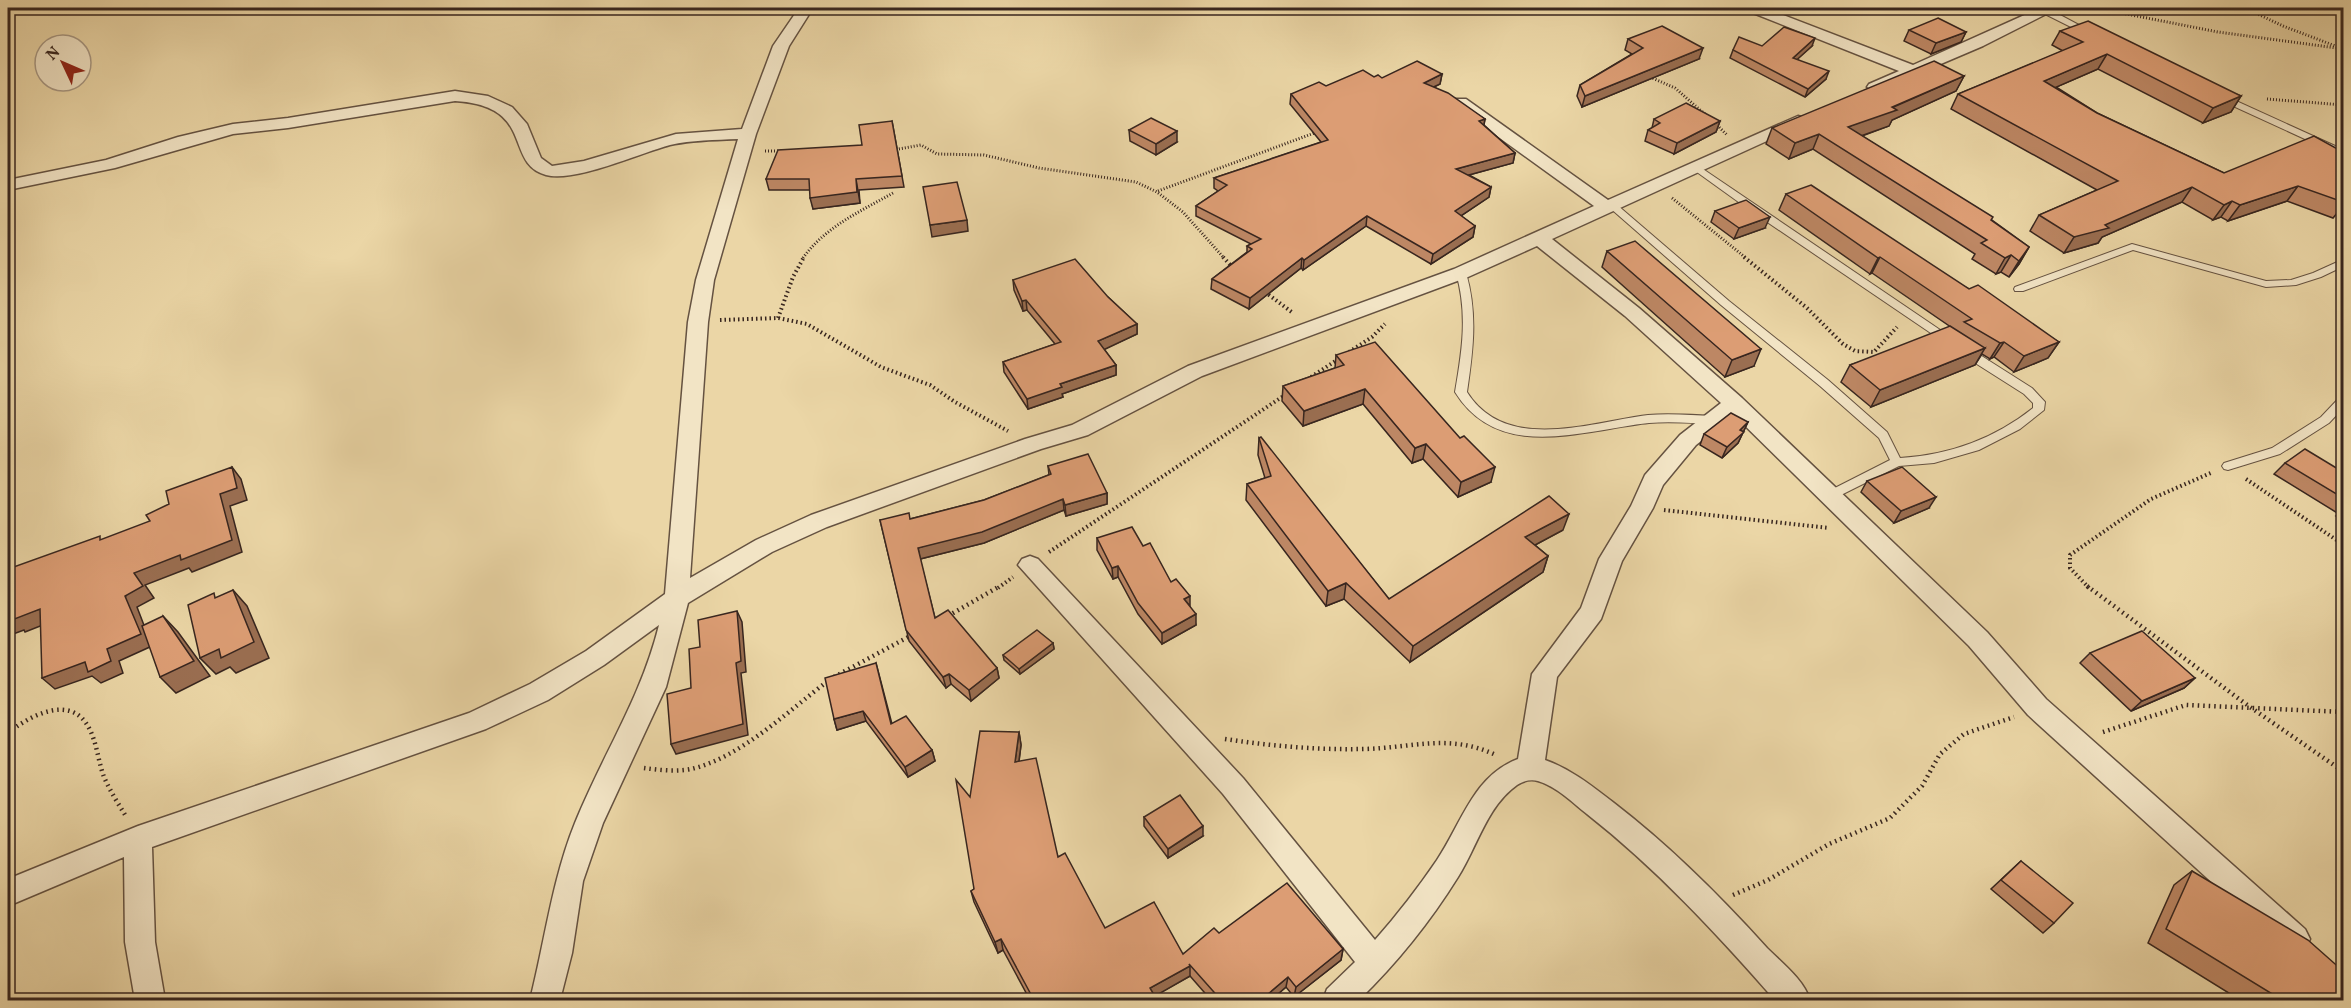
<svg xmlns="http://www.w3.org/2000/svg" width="2351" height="1008" viewBox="0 0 2351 1008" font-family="Vollkorn,serif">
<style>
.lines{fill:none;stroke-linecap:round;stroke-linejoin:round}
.lane-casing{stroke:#655241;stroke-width:2}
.street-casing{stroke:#655241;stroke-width:3}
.path-far2{stroke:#38261f;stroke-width:3;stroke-dasharray:1 2;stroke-linecap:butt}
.path-far1{stroke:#38261f;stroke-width:4;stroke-dasharray:1.5 3;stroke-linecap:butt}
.path{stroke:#38261f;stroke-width:4.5;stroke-dasharray:1.5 4;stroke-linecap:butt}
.lane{fill:#f2e4c5;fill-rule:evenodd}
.street{fill:#f2e4c5;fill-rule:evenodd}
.wall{fill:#bd8764;stroke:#38261f;stroke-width:1.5}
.shaded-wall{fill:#9a6e51;stroke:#38261f;stroke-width:1.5}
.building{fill:#dc9d74;stroke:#38261f;stroke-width:1.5}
</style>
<rect width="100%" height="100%" fill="#ebd6a6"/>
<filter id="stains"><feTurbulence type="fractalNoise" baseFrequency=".00333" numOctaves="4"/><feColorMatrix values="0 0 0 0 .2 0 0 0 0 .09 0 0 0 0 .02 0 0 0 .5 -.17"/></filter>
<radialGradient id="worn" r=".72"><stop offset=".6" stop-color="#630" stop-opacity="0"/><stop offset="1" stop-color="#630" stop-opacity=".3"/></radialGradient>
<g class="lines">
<defs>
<g id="lane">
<polygon points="2041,8 2047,8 2092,32 2085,34 2041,12"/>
<polygon points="2223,95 2344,150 2344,157 2220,100 2220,96"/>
<polygon points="1697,165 1952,338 1953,340 1952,342 1944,342 1751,211 1694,170 1692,168"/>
<path d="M1613 203 1616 204 1729 301 1828 380 1887 432 1900 458C1949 455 1994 439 2033 408V403L2024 394 1961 354 1960 351 1961 348H1969L2032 388 2045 402 2044 410 2020 429 1979 450 1934 463 1899 466 1833 499H1825L1823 496 1825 493 1890 460 1879 438 1820 386 1721 305 1610 208V204Z"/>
<polygon points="2132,244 2266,281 2291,280 2313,273 2344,259 2344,266 2321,277 2296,285 2266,287 2133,250 2023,291 2015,291 2014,289 2015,287"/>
<path d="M1461 270 1466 273C1478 314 1473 351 1467 392 1506 454 1591 422 1648 415 1669 413 1692 415 1713 416L1719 420 1713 424C1692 423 1670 421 1649 423 1583 430 1499 463 1455 392 1462 351 1468 314 1456 273Z"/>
<polygon points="2344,396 2344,407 2329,423 2280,454 2228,470 2224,469 2222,466 2224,463 2272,448 2321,417 2340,397"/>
</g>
<g id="street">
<path d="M799 8H813L789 46 756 134 714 280 708 322 690 578 756 540 811 515 1025 439 1072 425 1188 366 1454 269 1594 206 1454 105 1452 102 1454 99H1466L1608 200 1798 116 1804 118 1806 121 1804 124 1552 239 1639 308 1742 398 1987 632 2046 699 2305 929 2310 939 2305 949 2295 953 2285 949 2028 715 1969 646 1734 415 1696 445 1663 485 1653 508 1622 561 1601 619 1557 677 1545 760C1571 769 1592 786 1614 803 1670 846 1720 896 1767 948 1782 963 1804 980 1810 1000H1775C1717 934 1657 869 1587 814 1573 803 1556 786 1538 781 1531 779 1523 781 1517 785 1487 806 1477 847 1458 877 1430 922 1396 964 1359 1000H1323L1327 989 1355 962 1223 794 1018 565 1022 559 1030 556 1038 559 1243 778 1375 940C1397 915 1418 888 1437 860 1462 823 1473 776 1518 759L1532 674 1581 608 1599 559 1631 506 1645 475 1680 435 1721 403 1625 316 1537 246 1468 277 1202 376 1088 435 1041 449 827 527 772 552 688 603 666 687 603 823 583 881 572 953 560 1000H530C545 941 552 880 575 823 603 754 641 698 659 625L604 665 548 700 486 729 152 847 155 942 165 1000H135L125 942 124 857 8 906V879L138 826 469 713 530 684 586 651 665 594 688 322 696 280 738 139C715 140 692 140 670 145 640 153 574 183 546 175 503 163 537 106 455 101L288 128 233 134 115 168 8 190V180L106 160 178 137 233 124 288 118 455 91 488 96 512 107 527 124 541 158 552 166 584 161 676 134 742 129 773 46Z"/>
<polygon points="1746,8 1765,8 1913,65 2040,8 2058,8 1983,46 1875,92 1867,87 1869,84 1899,71 1748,11"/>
</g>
</defs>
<!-- lane casing -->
<use href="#lane" class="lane-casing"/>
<!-- street casing -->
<use href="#street" class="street-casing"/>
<!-- path-far2 -->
<g class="path-far2">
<polyline points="2096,8 2218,32 2344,49"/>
<polyline points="2245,8 2283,26 2338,47"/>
<polyline points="823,12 836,8"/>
<polyline points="1650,77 1675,88 1707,116"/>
<polyline points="2267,99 2344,105"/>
<polyline points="1715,123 1727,135"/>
<polyline points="893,150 921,145 937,154 984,155 1039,168 1136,182 1157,192 1183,212 1224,258"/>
<polyline points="765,151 782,151"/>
<polyline points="1158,191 1317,132"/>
<polyline points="1672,198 1746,258"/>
<path d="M803 258C825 227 861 211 893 193"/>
</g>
<!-- path-far1 -->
<g class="path-far1">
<polyline points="1223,257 1233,268"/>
<polyline points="1744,257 1807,308 1843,344 1855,351 1874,352 1897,327"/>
<polyline points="1265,292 1293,313"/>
<polyline points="778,318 793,277 804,257"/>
<polyline points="720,320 778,318 807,324 881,367 930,385 955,402 1008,431"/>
<polyline points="1349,352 1372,337 1385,324"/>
<polyline points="1311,377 1340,358"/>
<polyline points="2246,479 2344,545"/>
<polyline points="1664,510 1829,528"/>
<polyline points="1049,552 1285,395"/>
<polyline points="998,588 1013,577"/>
<polyline points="2089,588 2070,568 2070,555 2151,499 2213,472"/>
</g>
<!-- path -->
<g class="path">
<polyline points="2087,586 2250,707 2344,772"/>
<polyline points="948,616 1000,586"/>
<polyline points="834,677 912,635"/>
<polyline points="2103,732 2186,705 2344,712"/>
<path d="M8 733C29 716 71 693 89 728 97 743 98 761 104 777 110 791 119 805 127 818"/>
<path d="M1225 739C1271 746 1317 750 1364 749 1412 748 1449 733 1496 755"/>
<path d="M644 768C659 770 676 772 691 769 740 758 788 711 828 681"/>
<polyline points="1733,895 1768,880 1829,844 1890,818 1922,786 1940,754 1964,734 2014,717"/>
</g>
<!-- lane -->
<use href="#lane" class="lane"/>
<!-- street -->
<use href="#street" class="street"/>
</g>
<!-- wall -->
<g class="wall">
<polygon points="1909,30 1966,32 1961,42 1931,54 1904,41"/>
<polygon points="2060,31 2241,96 2231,112 2203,123 2098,69 2056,87 2097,113 2224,173 2343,152 2343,206 2333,218 2287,201 2228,221 2221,217 2213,220 2182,202 2102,237 2098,243 2064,253 2030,231 2039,215 2097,190 1951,109 1958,94 2063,51 2052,45"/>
<polygon points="1628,39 1699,59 1582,107 1577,96 1580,85 1632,54 1625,50"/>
<polygon points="1762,46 1812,46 1797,59 1826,79 1805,97 1730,58 1733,50"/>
<polygon points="1442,74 1440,84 1434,87 1485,119 1484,125 1515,153 1513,163 1469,175 1491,187 1489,197 1461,216 1475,226 1473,237 1431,264 1366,226 1303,270 1301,268 1249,309 1211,289 1212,279 1247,252 1247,246 1251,244 1196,216 1196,206 1218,191 1214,188 1214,178 1321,142 1290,104 1291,94 1326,86 1382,78"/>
<polygon points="1964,76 1956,91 1892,120 1889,126 1862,136 1992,220 2029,247 2019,264 2009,277 2001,272 1996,274 1972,259 1975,254 1813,149 1789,159 1766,144 1772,128"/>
<polygon points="1654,119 1720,121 1716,132 1674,154 1645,141 1648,130 1652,128"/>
<polygon points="892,121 904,187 859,190 860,203 813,209 810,190 769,190 766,179 862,145"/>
<polygon points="1129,130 1177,142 1156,155 1130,141"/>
<polygon points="1786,194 1969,289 2059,342 2048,358 2014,372 1994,357 1990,359 1982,354 1975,365 1871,407 1841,382 1850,365 1958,332 1872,273 1870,274 1779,210"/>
<polygon points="1715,211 1765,228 1734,239 1711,222"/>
<polygon points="1607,251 1754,366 1725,377 1602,267"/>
<polygon points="1013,280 1108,297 1137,324 1137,334 1104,349 1116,365 1116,375 1062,394 1063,397 1028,409 1004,372 1003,362 1055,344 1027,310 1023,311 1014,290"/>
<polygon points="1336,355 1491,482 1458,497 1423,459 1412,463 1363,404 1303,426 1282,401 1283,386 1335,368"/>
<polygon points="1748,422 1738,443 1722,458 1700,445 1704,434"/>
<polygon points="1259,438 1389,599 1563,530 1535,545 1548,556 1543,572 1410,662 1344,599 1326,606 1246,500 1247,484 1265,478 1258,455"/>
<polygon points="2285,463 2343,472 2343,520 2336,516 2339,514 2274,474"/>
<polygon points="1048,466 1107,493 1107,504 1066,516 1064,510 984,543 920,559 935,618 997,668 999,678 971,701 951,684 946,688 909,641 880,520 910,519 984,500 1049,475"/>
<polygon points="1867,481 1929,508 1894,523 1861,492"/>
<polygon points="1097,538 1143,546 1190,607 1196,625 1162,644 1138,614 1118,577 1113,579 1097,550"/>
<polygon points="1053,643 1054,649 1020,674 1004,660 1003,655"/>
<polygon points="2090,653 2195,678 2184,688 2131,711 2080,663"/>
<polygon points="876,663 892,724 932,750 935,761 908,777 866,721 837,730 834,719"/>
<polygon points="1019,732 1021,745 1019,762 1058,857 1105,928 1183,954 1219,933 1343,949 1341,960 1294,997 1286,987 1271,1000 1211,1000 1190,976 1154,996 1157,1000 1030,1000 1003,950 998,953 974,902 971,891 974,889 970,797"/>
<polygon points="1144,817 1203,836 1168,858 1144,826"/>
<polygon points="2021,861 2054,923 2043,933 1991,889"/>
<polygon points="2192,871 2343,1000 2240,1000 2148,943 2174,885"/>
</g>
<!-- shaded-wall -->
<g class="shaded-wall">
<polygon points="1966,32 1961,42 1931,54 1936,43"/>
<polygon points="1815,38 1812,46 1790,66 1793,58"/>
<polygon points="1703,48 1699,59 1582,107 1585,96"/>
<polygon points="2107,54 2098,69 2036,96 2044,81"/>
<polygon points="1829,71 1826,79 1805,97 1808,89"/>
<polygon points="1442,74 1440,84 1423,92 1424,83"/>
<polygon points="1964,76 1956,91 1892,120 1889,126 1841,143 1848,127"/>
<polygon points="2241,96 2231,112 2203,123 2213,108"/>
<polygon points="1485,119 1483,129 1479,121"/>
<polygon points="1720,121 1716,132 1674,154 1677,143"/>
<polygon points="1177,131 1177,142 1156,155 1156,144"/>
<polygon points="1819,134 1813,149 1789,159 1795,143"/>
<polygon points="1515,153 1513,163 1454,179 1456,169"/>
<polygon points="856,179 860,203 813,209 810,198"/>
<polygon points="2298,186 2287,201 2228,221 2240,205"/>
<polygon points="1491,187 1489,197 1453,221 1455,211"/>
<polygon points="2192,187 2182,202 2102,237 2098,243 2064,253 2074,237"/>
<polygon points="2232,201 2221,217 2213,220 2224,205"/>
<polygon points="1367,216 1366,226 1303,270 1304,260"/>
<polygon points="1770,217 1765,228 1734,239 1739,228"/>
<polygon points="967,220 968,231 932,237 930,225"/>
<polygon points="1475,226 1473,237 1431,264 1433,254"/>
<polygon points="2029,247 2019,264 2009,277 2019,261"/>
<polygon points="2011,255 2001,272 1996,274 2005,258"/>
<polygon points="1880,257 1872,273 1870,274 1878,258"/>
<polygon points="1302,258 1301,268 1249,309 1250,298"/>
<polygon points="1026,300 1027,310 1023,311 1022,301"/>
<polygon points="1137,324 1137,334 1099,352 1098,341"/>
<polygon points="2004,342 1994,357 1990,359 2000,343"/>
<polygon points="2059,342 2048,358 2014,372 2024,356"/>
<polygon points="1985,348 1975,365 1871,407 1880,390"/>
<polygon points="1761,349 1754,366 1725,377 1732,360"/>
<polygon points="1116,365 1116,375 1062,394 1063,397 1028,409 1027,399 1060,384"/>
<polygon points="1365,389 1363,404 1303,426 1304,411"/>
<polygon points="1748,422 1738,443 1722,458 1727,447 1740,430"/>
<polygon points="1426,444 1423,459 1412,463 1415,448"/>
<polygon points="232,467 241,479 247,500 230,506 242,552 192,572 189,568 145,585 154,598 137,607 152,646 119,661 123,673 101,683 92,676 55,689 42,678 107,649 134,573 220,494"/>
<polygon points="1495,467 1491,482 1458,497 1461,482"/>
<polygon points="1107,493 1107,504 1066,516 1065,505"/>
<polygon points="1936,497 1929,508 1894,523 1901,511"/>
<polygon points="1063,499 1064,510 984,543 920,559 918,548"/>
<polygon points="1569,514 1563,530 1520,553 1525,537"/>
<polygon points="1548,556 1543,572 1410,662 1413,646"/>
<polygon points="1118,566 1118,577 1113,579 1112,568"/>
<polygon points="1346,583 1344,599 1326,606 1328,591"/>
<polygon points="233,590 247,606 269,658 236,673 230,667 216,674 200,658"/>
<polygon points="1190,596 1190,606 1184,599"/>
<polygon points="40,609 53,621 25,632 24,630 8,636 8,619"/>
<polygon points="737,611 742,622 746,672 741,673 748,735 676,754 671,744 736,663"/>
<polygon points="1196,614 1196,625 1162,644 1162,633"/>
<polygon points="163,616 178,632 210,676 176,693 160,677"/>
<polygon points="1053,643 1054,649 1020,674 1019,669"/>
<polygon points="997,668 999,678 971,701 969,690"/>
<polygon points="949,674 951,684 946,688 943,677"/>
<polygon points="2195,678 2184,688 2131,711 2142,701"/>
<polygon points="863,711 866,721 837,730 834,719"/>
<polygon points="1019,732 1021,745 1017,775 1015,762"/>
<polygon points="932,750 935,761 908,777 905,767"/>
<polygon points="1203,826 1203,836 1168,858 1168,849"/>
<polygon points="1001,939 1003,950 998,953 995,942"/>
<polygon points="1343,949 1341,960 1294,997 1296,987"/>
<polygon points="1190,966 1190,976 1150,999 1150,988"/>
<polygon points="1288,977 1286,987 1271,1000 1261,1000"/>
</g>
<!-- building -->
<g class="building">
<polygon points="1938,18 1966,32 1936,43 1909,30"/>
<polygon points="2088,21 2241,96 2213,108 2107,54 2044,81 2097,113 2224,173 2314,136 2343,152 2343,202 2298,186 2240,205 2232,201 2224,205 2192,187 2105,225 2109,228 2074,237 2039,215 2118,181 1958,94 2083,42 2060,31"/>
<polygon points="1662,26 1703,48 1585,96 1580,85 1643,48 1628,39"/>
<polygon points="1784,27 1815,38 1793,58 1829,71 1808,89 1733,50 1739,37 1762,46"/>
<polygon points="1417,61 1442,74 1424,83 1448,93 1485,119 1479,121 1515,153 1456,169 1491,187 1455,211 1475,226 1433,254 1367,216 1304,260 1302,258 1250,298 1212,279 1252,249 1247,246 1261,239 1196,206 1227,185 1214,178 1328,140 1291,94 1319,82 1326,86 1363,70 1374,77 1378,75 1382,78"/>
<polygon points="1934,61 1964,76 1892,107 1897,110 1848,127 1993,217 1991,220 2029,247 2019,261 2011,255 2005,258 1981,243 1987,240 1819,134 1795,143 1772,128"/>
<polygon points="1686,103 1720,121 1677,143 1648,130 1660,123 1654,119"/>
<polygon points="1151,118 1177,131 1156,144 1129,130"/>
<polygon points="892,121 902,176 856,179 857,192 810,198 809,179 766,179 778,150 862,145 859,125"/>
<polygon points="957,182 967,220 930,225 923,187"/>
<polygon points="1811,185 1969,289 1978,285 2059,342 2024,356 2004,342 2000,343 1964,322 1972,319 1880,257 1878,258 1786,194"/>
<polygon points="1746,200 1770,217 1739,228 1715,211"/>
<polygon points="1635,241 1761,349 1732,360 1607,251"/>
<polygon points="1075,259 1108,297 1137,324 1098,341 1116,365 1060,384 1062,387 1027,399 1003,362 1061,342 1026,300 1022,301 1013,280"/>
<polygon points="1950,326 1985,348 1880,390 1850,365"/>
<polygon points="1375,342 1460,438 1464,436 1495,467 1461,482 1426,444 1415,448 1365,389 1304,411 1283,386 1344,365 1336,355"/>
<polygon points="1731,413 1748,422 1740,430 1744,432 1727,447 1704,434"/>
<polygon points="1261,437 1389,599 1549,496 1569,514 1525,537 1548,556 1413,646 1346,583 1328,591 1247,484 1271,476 1259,438"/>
<polygon points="2305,449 2343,472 2343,498 2285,463"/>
<polygon points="1088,454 1107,493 1065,505 1063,499 982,532 918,548 935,618 948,610 997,668 969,690 949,674 943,677 906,630 880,520 909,513 910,519 984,500 1051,474 1048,466"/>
<polygon points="232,467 237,488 220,494 232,540 181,560 180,555 134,573 143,586 125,596 141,634 107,649 111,661 88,672 85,662 42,678 40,609 12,620 12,618 8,619 8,569 100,536 100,540 150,521 146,515 169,504 166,491"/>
<polygon points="1902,467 1936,497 1901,511 1867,481"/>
<polygon points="1132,527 1143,546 1150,543 1171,582 1176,579 1190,596 1184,599 1196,614 1162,633 1138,603 1118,566 1112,568 1097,538"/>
<polygon points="233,590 254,642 221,658 219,649 200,658 188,605 214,593 215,598"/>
<polygon points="737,611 741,661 736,663 743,724 671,744 667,694 691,688 689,649 700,647 698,620"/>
<polygon points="163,616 194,661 160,677 142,626"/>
<polygon points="1037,630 1053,643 1019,669 1003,655"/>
<polygon points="2142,631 2195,678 2142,701 2090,653"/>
<polygon points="876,663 891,724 906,716 932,750 905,767 863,711 834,719 825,678"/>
<polygon points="980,731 1019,732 1015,762 1036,758 1058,857 1065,853 1105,928 1154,902 1183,954 1214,928 1219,933 1287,883 1343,949 1296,987 1288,977 1261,1000 1221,1000 1189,964 1190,966 1150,988 1157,1000 1034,1000 1001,939 995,942 971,891 974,889 956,780 970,797"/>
<polygon points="1180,795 1203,826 1168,849 1144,817"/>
<polygon points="2021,861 2073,903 2054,923 2001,880"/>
<polygon points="2192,871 2308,940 2343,971 2343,1000 2282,1000 2166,929"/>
</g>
<!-- margin -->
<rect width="2351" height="1008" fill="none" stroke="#ebd6a6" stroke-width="30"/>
<rect x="9" y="9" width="2333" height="990" fill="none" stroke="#38261f" stroke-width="3"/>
<rect x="15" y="15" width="2321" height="978" fill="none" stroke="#38261f" stroke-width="1.5"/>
<!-- north arrow -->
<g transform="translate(63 63) rotate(314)"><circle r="28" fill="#f2e4c5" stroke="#a89883" stroke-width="1.5"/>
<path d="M0-4.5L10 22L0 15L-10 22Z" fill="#8f2418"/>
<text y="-9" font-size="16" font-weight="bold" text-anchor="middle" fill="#38261f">N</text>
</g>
<rect width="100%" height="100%" filter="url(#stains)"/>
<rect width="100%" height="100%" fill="url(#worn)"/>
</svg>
